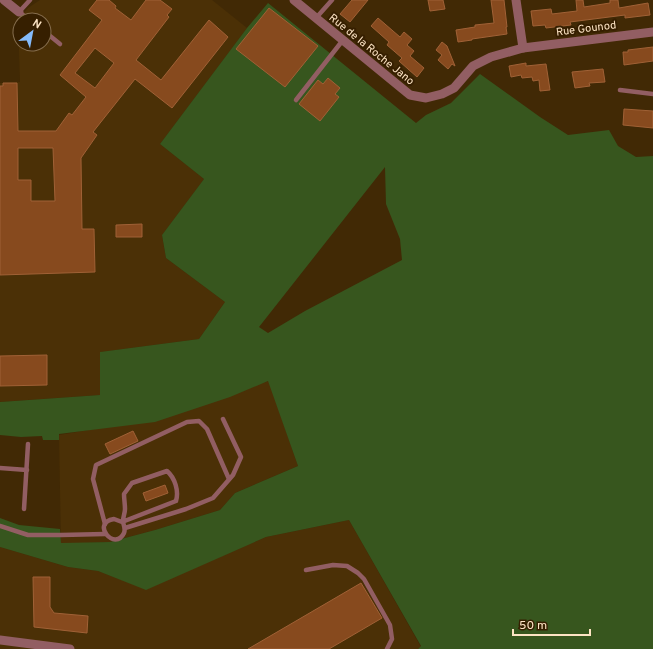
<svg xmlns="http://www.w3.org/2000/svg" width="653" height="649" viewBox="0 0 653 649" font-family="Overpass,sans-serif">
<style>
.built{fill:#4b3006;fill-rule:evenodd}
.green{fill:#37561e;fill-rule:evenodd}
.building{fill:#874a1e;stroke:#a06136;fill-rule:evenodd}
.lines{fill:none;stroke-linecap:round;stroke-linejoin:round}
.lane{stroke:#925e63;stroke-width:4.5}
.street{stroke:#925e63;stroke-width:9}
.labels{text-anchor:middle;stroke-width:4;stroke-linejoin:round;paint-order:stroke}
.street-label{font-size:11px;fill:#fde4c4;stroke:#361f00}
</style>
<rect width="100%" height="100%" fill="#412905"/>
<!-- built -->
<g class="built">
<path d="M40 0H212L247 28 160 144 204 179 162 235 166 258 225 302 199 339 101 352 100 395 0 402V83L20 82 18 19 28 8ZM20 20H44V44H20Z"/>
<polygon points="269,381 298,466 235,493 220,510 155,530 110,542 61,544 59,435 106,427"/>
<polygon points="349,520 421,647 418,649 0,649 0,547 68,567 98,571 146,589 266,537"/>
</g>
<!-- green -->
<path class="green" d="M268 3 416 123 426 115 451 103 480 74 540 117 568 135 609 130 618 146 636 157 653 156V649H418L421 646 349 520 266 537 146 590 98 571 68 567 0 547V518L19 525 60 529 61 543 110 542 155 530 220 510 235 493 298 466 268 381 230 397 155 422 59 434V440H43L42 436 21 437 0 435V402L100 395V352L199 339 225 302 166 258 162 235 204 179 160 144 247 28ZM385 167 386 204 400 239 402 260 305 311 268 333 259 327Z"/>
<!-- building -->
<g class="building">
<path d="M97 0H109L116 6 115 8 131 20 146 0H160L172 9 167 15 169 17 136 60 161 80 209 20 228 37 172 108 135 79 93 132 97 135 81 158 82 229H94L95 272 0 275V86H3V83H17L18 131H56L69 113 72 115 86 97 60 75 102 20 89 10ZM95 48 114 63 95 88 75 73ZM18 148H53L55 201H31V180H18Z"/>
<polygon points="352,0 368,0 350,22 340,14"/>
<polygon points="428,0 443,0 445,9 430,11"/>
<polygon points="491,0 504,0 507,27 506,27 507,34 472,39 472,40 458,42 456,30 475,27 475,25 494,23"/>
<polygon points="576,0 583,0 584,7 610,3 610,0 618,0 619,8 648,3 650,15 625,18 625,15 570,22 571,25 546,28 545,25 533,26 531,11 551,9 552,14 577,11"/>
<polygon points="269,8 318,46 285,87 236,49"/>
<polygon points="378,18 400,37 404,32 412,39 407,45 414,51 410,56 424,68 417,77 399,61 402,58 387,45 389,42 371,26"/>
<polygon points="442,42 447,46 455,66 452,64 448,69 438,60 442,55 436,50"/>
<polygon points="653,47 653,61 624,65 623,52 628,52 628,50"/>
<polygon points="526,63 526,66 546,64 550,90 540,91 539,80 533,81 532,77 522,78 521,75 511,77 509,66"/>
<polygon points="603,69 605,82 589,83 590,86 575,88 572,72"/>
<polygon points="328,78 340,88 335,94 339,97 320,121 299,104 318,80 323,84"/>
<polygon points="624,109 653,111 653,128 623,125"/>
<polygon points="142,224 142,237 116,237 116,225"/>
<polygon points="47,355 47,385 0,386 0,356"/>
<polygon points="133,431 138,441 110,454 105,444"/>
<polygon points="165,485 168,493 146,501 143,493"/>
<polygon points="33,577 50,577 50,607 54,613 88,616 87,633 34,627"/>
<polygon points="361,583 382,618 329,649 248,649"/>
</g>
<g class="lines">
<!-- lane -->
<g class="lane">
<polyline points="30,0 19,12 30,20"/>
<polyline points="316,18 332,0"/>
<polyline points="44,31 60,44"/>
<polyline points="620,90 653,94"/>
<polyline points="296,100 343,40"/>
<polyline points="0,468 27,470"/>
<polyline points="24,509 28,444"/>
<path d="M122 522 114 519C90 523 115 552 124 533 126 528 123 525 123 521 123 517 125 513 125 509 125 504 124 499 124 494L132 483 167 471C175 478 179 491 176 501L122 522"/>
<polyline points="105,524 93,479 96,465 187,422 199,421 207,429 229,479"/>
<polyline points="0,526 28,535 61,535 105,534"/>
<polyline points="125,528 186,509 213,498 233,475 241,457 223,419"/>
<polyline points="306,570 333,565 347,566 358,573 364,579 390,625 392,639 387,649"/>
</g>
<!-- street -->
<g class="street">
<polyline points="4,0 19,12"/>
<polyline points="294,0 410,95 426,98 442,94 454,88 473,66 491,57 523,48 653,32"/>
<polyline points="516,0 523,48"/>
<polyline points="0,640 70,649"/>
</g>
</g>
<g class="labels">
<!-- street labels -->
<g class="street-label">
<text transform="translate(586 28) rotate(-7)" y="4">Rue Gounod</text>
<text transform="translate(372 49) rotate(39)" y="4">Rue de la Roche Jano</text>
</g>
</g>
<!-- north arrow -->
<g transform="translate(32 32) rotate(32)"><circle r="19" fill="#361f00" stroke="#866e4e"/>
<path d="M0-3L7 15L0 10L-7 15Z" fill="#85bbfb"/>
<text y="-6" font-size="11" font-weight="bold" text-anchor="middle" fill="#fde4c4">N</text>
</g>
<!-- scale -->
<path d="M513 629v6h77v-6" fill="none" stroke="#fde4c4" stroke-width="2"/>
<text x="519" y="629" font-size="12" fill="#fde4c4" stroke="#361f00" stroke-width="3" paint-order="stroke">50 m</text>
</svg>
